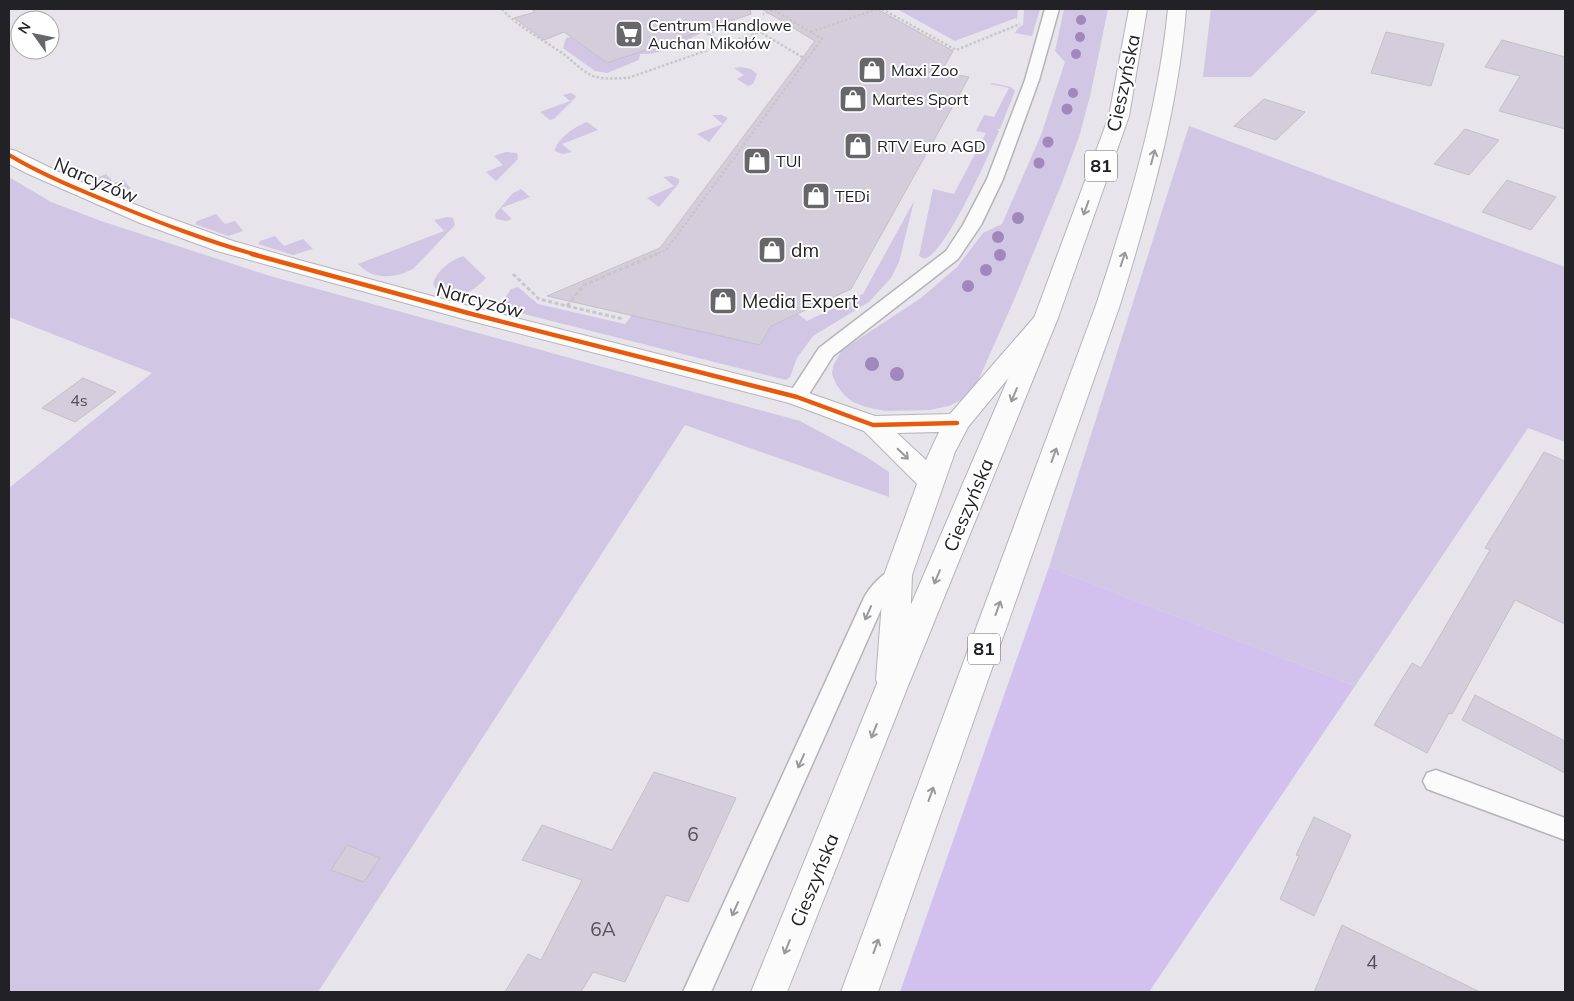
<svg xmlns="http://www.w3.org/2000/svg" width="1574" height="1001" viewBox="0 0 1574 1001" font-family="Mulish,sans-serif">
<style>
.green{fill:#d1c6e3}
.forest{fill:#d2c0ee}
.building{fill:#d4cedc;stroke:#c2c1c5}
.lines{fill:none;stroke-linecap:round;stroke-linejoin:round}
.service-casing{stroke:#b5b4b8;stroke-width:3}
.minor-casing{stroke:#b5b4b8;stroke-width:2}
.primary-casing{stroke:#b5b4b8;stroke-width:2}
.path-far1{stroke:#c7c6c9;stroke-width:2.5;stroke-dasharray:2.5 2;stroke-linecap:butt}
.path{stroke:#c7c6c9;stroke-width:3;stroke-dasharray:4 2.5;stroke-linecap:butt}
.service{fill:#fbfbfc;fill-rule:evenodd}
.minor{fill:#fbfbfc;fill-rule:evenodd}
.primary{fill:#fbfbfc;fill-rule:evenodd}
.cycleway-far1-casing{stroke:#fff;stroke-width:6}
.cycleway-casing{stroke:#fff;stroke-width:8}
.cycleway-far1{stroke:#e8590c;stroke-width:4}
.cycleway{stroke:#e8590c;stroke-width:4.5}
.tree{fill:#a088bc}
.oneway{stroke:#99999b}
.labels{text-anchor:middle;stroke-width:4;stroke-linejoin:round;paint-order:stroke}
.far-poi-label{font-size:16px;fill:#222125;stroke:#fff;text-anchor:start}
.number-label{font-size:16px;fill:#514f56}
.shield{fill:#fff;stroke:#646466;stroke-width:1}
.shield-label{font-size:18px;font-weight:bold;fill:#222125}
.street-label{font-size:19px;fill:#222125;stroke:#fff}
.poi-label{font-size:19px;fill:#222125;stroke:#fff;text-anchor:start}
.near-number-label{font-size:19px;fill:#514f56}
</style>
<rect width="100%" height="100%" fill="#e7e5eb"/>
<!-- green -->
<g class="green">
<polygon points="897,9 1018,9 1017,20 1016,18 955,41"/>
<polygon points="1024,9 1040,9 1032,36 1015,33 1019,27 1023,25"/>
<polygon points="1064,9 1108,9 1091,92 1080,134 1062,183 1014,300 974,390 965,398 949,406 929,410 885,411 866,407 853,402 844,395 836,384 832,374 833,366 842,350 921,298 957,267 983,233 1002,224 1041,135 1065,62 1055,51"/>
<polygon points="1211,9 1319,9 1251,77 1203,77"/>
<path d="M715 26H717C690 36 670 55 640 54L639 60 607 73 595 71 563 48 566 38 570 37 607 63Z"/>
<polygon points="741,67 751,69 757,74 753,84 748,86 737,79 744,75 734,68"/>
<path d="M992 83 1011 87 1015 91 1000 129H997L999 131C989 154 947 251 926 258 923 259 921 257 919 256L933 189 954 194 986 133 976 131 984 115 994 117 1009 88 990 84Z"/>
<polygon points="571,93 576,96 575,98 554,119 550,120 540,112 570,101 563,95"/>
<polygon points="712,115 722,115 728,118 709,142 697,134 723,124"/>
<path d="M587 122 598 130 562 144 572 152 563 154 555 151C556 139 576 126 587 122Z"/>
<polygon points="1189,126 1565,267 1565,442 1528,428 1355,686 1049,567"/>
<polygon points="506,152 517,153 518,159 496,181 486,172 503,165 494,156"/>
<polygon points="106,174 114,183 124,180 131,189 114,193 89,181"/>
<polygon points="672,176 679,179 679,183 659,207 647,198 674,186 663,177"/>
<polygon points="9,177 51,202 101,221 270,276 800,421 865,456 889,472 889,497 685,425 318,992 9,992 9,488 152,373 9,317"/>
<polygon points="521,189 530,197 501,208 512,219 506,221 496,219 495,214 513,193"/>
<polygon points="914,201 899,262 891,278 869,302 813,336 797,358 790,377 786,380 512,311 506,308 504,300 511,289 518,287 538,304 625,324 632,315 760,345 771,326 798,314 807,321 863,294"/>
<polygon points="216,214 225,224 235,221 243,231 228,236 195,224 197,221"/>
<path d="M448 217 453 218 455 225 413 269C394 279 373 280 358 264L444 231 434 220Z"/>
<polygon points="275,236 284,246 303,239 313,249 293,255 258,244 260,241"/>
<path d="M463 256 486 278C481 283 476 288 470 291 459 297 439 297 433 284 437 270 450 261 463 256Z"/>
</g>
<!-- forest -->
<polygon class="forest" points="1049,567 1355,686 1149,992 900,992"/>
<!-- building -->
<g class="building">
<polygon points="531,9 750,9 751,14 607,63 564,32 544,40 514,18 535,12"/>
<polygon points="762,9 877,9 953,51 941,72 969,77 851,289 771,326 760,345 547,296 660,248 815,41"/>
<polygon points="1386,32 1444,44 1431,86 1371,73"/>
<polygon points="1502,40 1565,57 1565,129 1499,111 1520,76 1485,67"/>
<polygon points="1264,99 1305,112 1276,140 1234,126"/>
<polygon points="1465,129 1499,140 1469,175 1434,164"/>
<polygon points="1507,180 1556,197 1531,230 1482,212"/>
<polygon points="83,378 116,392 75,422 42,408"/>
<polygon points="1544,452 1565,461 1565,624 1515,600 1452,714 1449,713 1427,753 1374,725 1412,663 1421,668 1490,550 1485,548"/>
<polygon points="1475,695 1565,741 1565,773 1462,720"/>
<polygon points="654,772 736,798 688,902 666,895 625,982 593,972 581,992 505,992 528,954 541,960 582,880 522,860 542,825 612,850"/>
<polygon points="1314,817 1351,835 1314,916 1280,899 1299,856 1296,855"/>
<polygon points="347,845 380,858 364,882 331,870"/>
<polygon points="1342,925 1480,992 1314,992"/>
</g>
<g class="lines">
<defs>
<g id="service">
<polygon points="1045,9 1059,9 1039,80 1003,179 981,225 958,259 833,356 804,402 797,403 790,402 787,397 819,348 946,251 963,225 987,179 1025,80"/>
<path d="M898 567 906 569 909 575 883 605 711 992H683L863 600C869 587 884 571 898 567Z"/>
<polygon points="1436,770 1565,818 1565,840 1427,789 1423,781 1427,773"/>
</g>
<path id="minor" d="M9 149 16 151 69 177 156 213 233 241 299 260 476 308 797 389 875 416 950 414 1037 314 1045 312 1053 314 1057 319 968 427 955 452 912 575 908 680 903 689 892 692 881 689 876 680 884 575 917 484 864 431 789 403 460 318 217 251 140 223 26 173 9 164ZM939 432 926 460 897 433Z"/>
<g id="primary">
<polygon points="1129,9 1147,9 1129,116 1058,318 908,686 787,992 751,992 876,686 1034,318 1109,116"/>
<path d="M1168 9H1186C1178 111 1150 207 1120 305L878 992H841L1096 305C1128 208 1158 111 1168 9Z"/>
</g>
</defs>
<!-- service casing -->
<use href="#service" class="service-casing"/>
<!-- minor casing -->
<use href="#minor" class="minor-casing"/>
<!-- primary casing -->
<use href="#primary" class="primary-casing"/>
<!-- path-far1 -->
<g class="path-far1">
<path d="M502 9C519 28 541 38 562 53 572 60 581 71 593 76 604 80 617 78 628 78L791 21"/>
<polyline points="882,9 956,50 1020,24"/>
<polyline points="750,26 807,60"/>
<polyline points="723,29 708,34 724,44"/>
<polyline points="811,32 877,9"/>
<polyline points="654,255 666,250 822,39 774,10 763,14"/>
</g>
<!-- path -->
<g class="path">
<polyline points="513,274 539,299 567,306 584,285 657,254"/>
<polyline points="567,306 623,319"/>
</g>
<!-- service -->
<use href="#service" class="service"/>
<!-- minor -->
<use href="#minor" class="minor"/>
<!-- primary -->
<use href="#primary" class="primary"/>
<defs>
<path id="cycleway-far1" d="M9 155C41 174 75 188 109 202 158 222 206 241 257 255"/>
<polyline id="cycleway" points="252,254 468,313 797,397 873,425 957,423"/>
</defs>
<!-- cycleway-far1 casing -->
<use href="#cycleway-far1" class="cycleway-far1-casing"/>
<!-- cycleway casing -->
<use href="#cycleway" class="cycleway-casing"/>
<!-- cycleway-far1 -->
<use href="#cycleway-far1" class="cycleway-far1"/>
<!-- cycleway -->
<use href="#cycleway" class="cycleway"/>
</g>
<!-- trees -->
<g class="tree">
<circle cx="1081" cy="20" r="5"/>
<circle cx="1080" cy="37" r="5"/>
<circle cx="1076" cy="54" r="5"/>
<circle cx="1073" cy="93" r="5"/>
<circle cx="1067" cy="109" r="5.5"/>
<circle cx="1048" cy="142" r="5.5"/>
<circle cx="1039" cy="163" r="5.5"/>
<circle cx="1018" cy="218" r="6"/>
<circle cx="998" cy="237" r="6"/>
<circle cx="1000" cy="255" r="6"/>
<circle cx="986" cy="270" r="6"/>
<circle cx="968" cy="286" r="6"/>
<circle cx="872" cy="364" r="7"/>
<circle cx="897" cy="374" r="7"/>
</g>
<!-- one-way arrows -->
<defs><path id="oneway-shaft" d="M-6 0H5M1.5-3L5.5 0L1.5 3" fill="none" stroke-width="1.6" stroke-linecap="round" stroke-linejoin="round" transform="scale(1.25)"/></defs>
<g class="oneway">
<use href="#oneway-shaft" transform="translate(1153 157) rotate(-75)"/>
<use href="#oneway-shaft" transform="translate(1086 208) rotate(110)"/>
<use href="#oneway-shaft" transform="translate(1123 259) rotate(-72)"/>
<use href="#oneway-shaft" transform="translate(1014 395) rotate(113)"/>
<use href="#oneway-shaft" transform="translate(903 454) rotate(44)"/>
<use href="#oneway-shaft" transform="translate(1054 455) rotate(-70)"/>
<use href="#oneway-shaft" transform="translate(937 577) rotate(113)"/>
<use href="#oneway-shaft" transform="translate(998 608) rotate(-70)"/>
<use href="#oneway-shaft" transform="translate(868 613) rotate(114)"/>
<use href="#oneway-shaft" transform="translate(874 731) rotate(112)"/>
<use href="#oneway-shaft" transform="translate(801 761) rotate(114)"/>
<use href="#oneway-shaft" transform="translate(931 794) rotate(-70)"/>
<use href="#oneway-shaft" transform="translate(735 909) rotate(114)"/>
<use href="#oneway-shaft" transform="translate(876 946) rotate(-70)"/>
<use href="#oneway-shaft" transform="translate(787 947) rotate(112)"/>
</g>
<!-- icons -->
<defs>
<symbol id="supermarket-square" viewBox="-11 -11 22 22"><rect x="-9" y="-9" width="18" height="18" rx="4" fill="#67666a" stroke="#fff"/><path d="M-6-5.5h2.5l.6 2H6L4.5 2H-2.5L-4.4-4H-6ZM-1.5 3.2a1.3 1.3 0 1 0 .1 0ZM3 3.2a1.3 1.3 0 1 0 .1 0Z" fill="#fff"/></symbol>
<symbol id="shop-square" viewBox="-11 -11 22 22"><rect x="-9" y="-9" width="18" height="18" rx="4" fill="#67666a" stroke="#fff"/><path d="M-5-2.5h2.3a2.7 3.5 0 0 1 5.4 0H5L5.5 6h-11ZM-1.5-2.5h3a1.5 2.3 0 0 0-3 0Z" fill="#fff"/></symbol>
</defs>
<g fill-rule="evenodd">
<use href="#supermarket-square" x="613" y="18" width="32" height="32"/>
<use href="#shop-square" x="856" y="54" width="32" height="32"/>
<use href="#shop-square" x="837" y="83" width="32" height="32"/>
<use href="#shop-square" x="842" y="130" width="32" height="32"/>
<use href="#shop-square" x="741" y="145" width="32" height="32"/>
<use href="#shop-square" x="800" y="180" width="32" height="32"/>
<use href="#shop-square" x="756" y="234" width="32" height="32"/>
<use href="#shop-square" x="707" y="285" width="32" height="32"/>
</g>
<g class="labels">
<!-- far-poi labels -->
<g class="far-poi-label">
<text x="648" y="31">Centrum Handlowe<tspan x="648" dy="18">Auchan Mikołów</tspan></text>
<text x="891" y="76">Maxi Zoo</text>
<text x="872" y="105">Martes Sport</text>
<text x="877" y="152">RTV Euro AGD</text>
<text x="776" y="167">TUI</text>
<text x="835" y="202">TEDi</text>
</g>
<!-- number labels -->
<g class="number-label">
<text x="79" y="406">4s</text>
</g>
<!-- shield labels -->
<g class="shield">
<rect x="1085" y="150.5" width="32" height="31" rx="4"/>
<rect x="968" y="633.5" width="32" height="31" rx="4"/>
</g>
<g class="shield-label">
<text x="1101" y="172">81</text>
<text x="984" y="655">81</text>
</g>
<!-- street labels -->
<g class="street-label">
<text transform="translate(1123 83) rotate(-78)" y="7">Cieszyńska</text>
<text transform="translate(96 180) rotate(23)" y="7">Narcyzów</text>
<text transform="translate(480 300) rotate(15)" y="7">Narcyzów</text>
<text transform="translate(968 505) rotate(-67)" y="7">Cieszyńska</text>
<text transform="translate(814 880) rotate(-68)" y="7">Cieszyńska</text>
</g>
<!-- poi labels -->
<g class="poi-label">
<text x="791" y="257">dm</text>
<text x="742" y="308">Media Expert</text>
</g>
<!-- near-number labels -->
<g class="near-number-label">
<text x="693" y="841">6</text>
<text x="603" y="936">6A</text>
<text x="1372" y="969">4</text>
</g>
</g>
<!-- border -->
<rect width="1574" height="1001" fill="none" stroke="#222125" stroke-width="20"/>
<!-- north arrow -->
<g transform="translate(35 35) rotate(303)"><circle r="24" fill="#ffffff" stroke="#a7a6a8"/>
<path d="M0-4L9 19L0 12L-9 19Z" fill="#67666a"/>
<text y="-8" font-size="14" font-weight="bold" text-anchor="middle" fill="#222125">N</text>
</g>
</svg>
